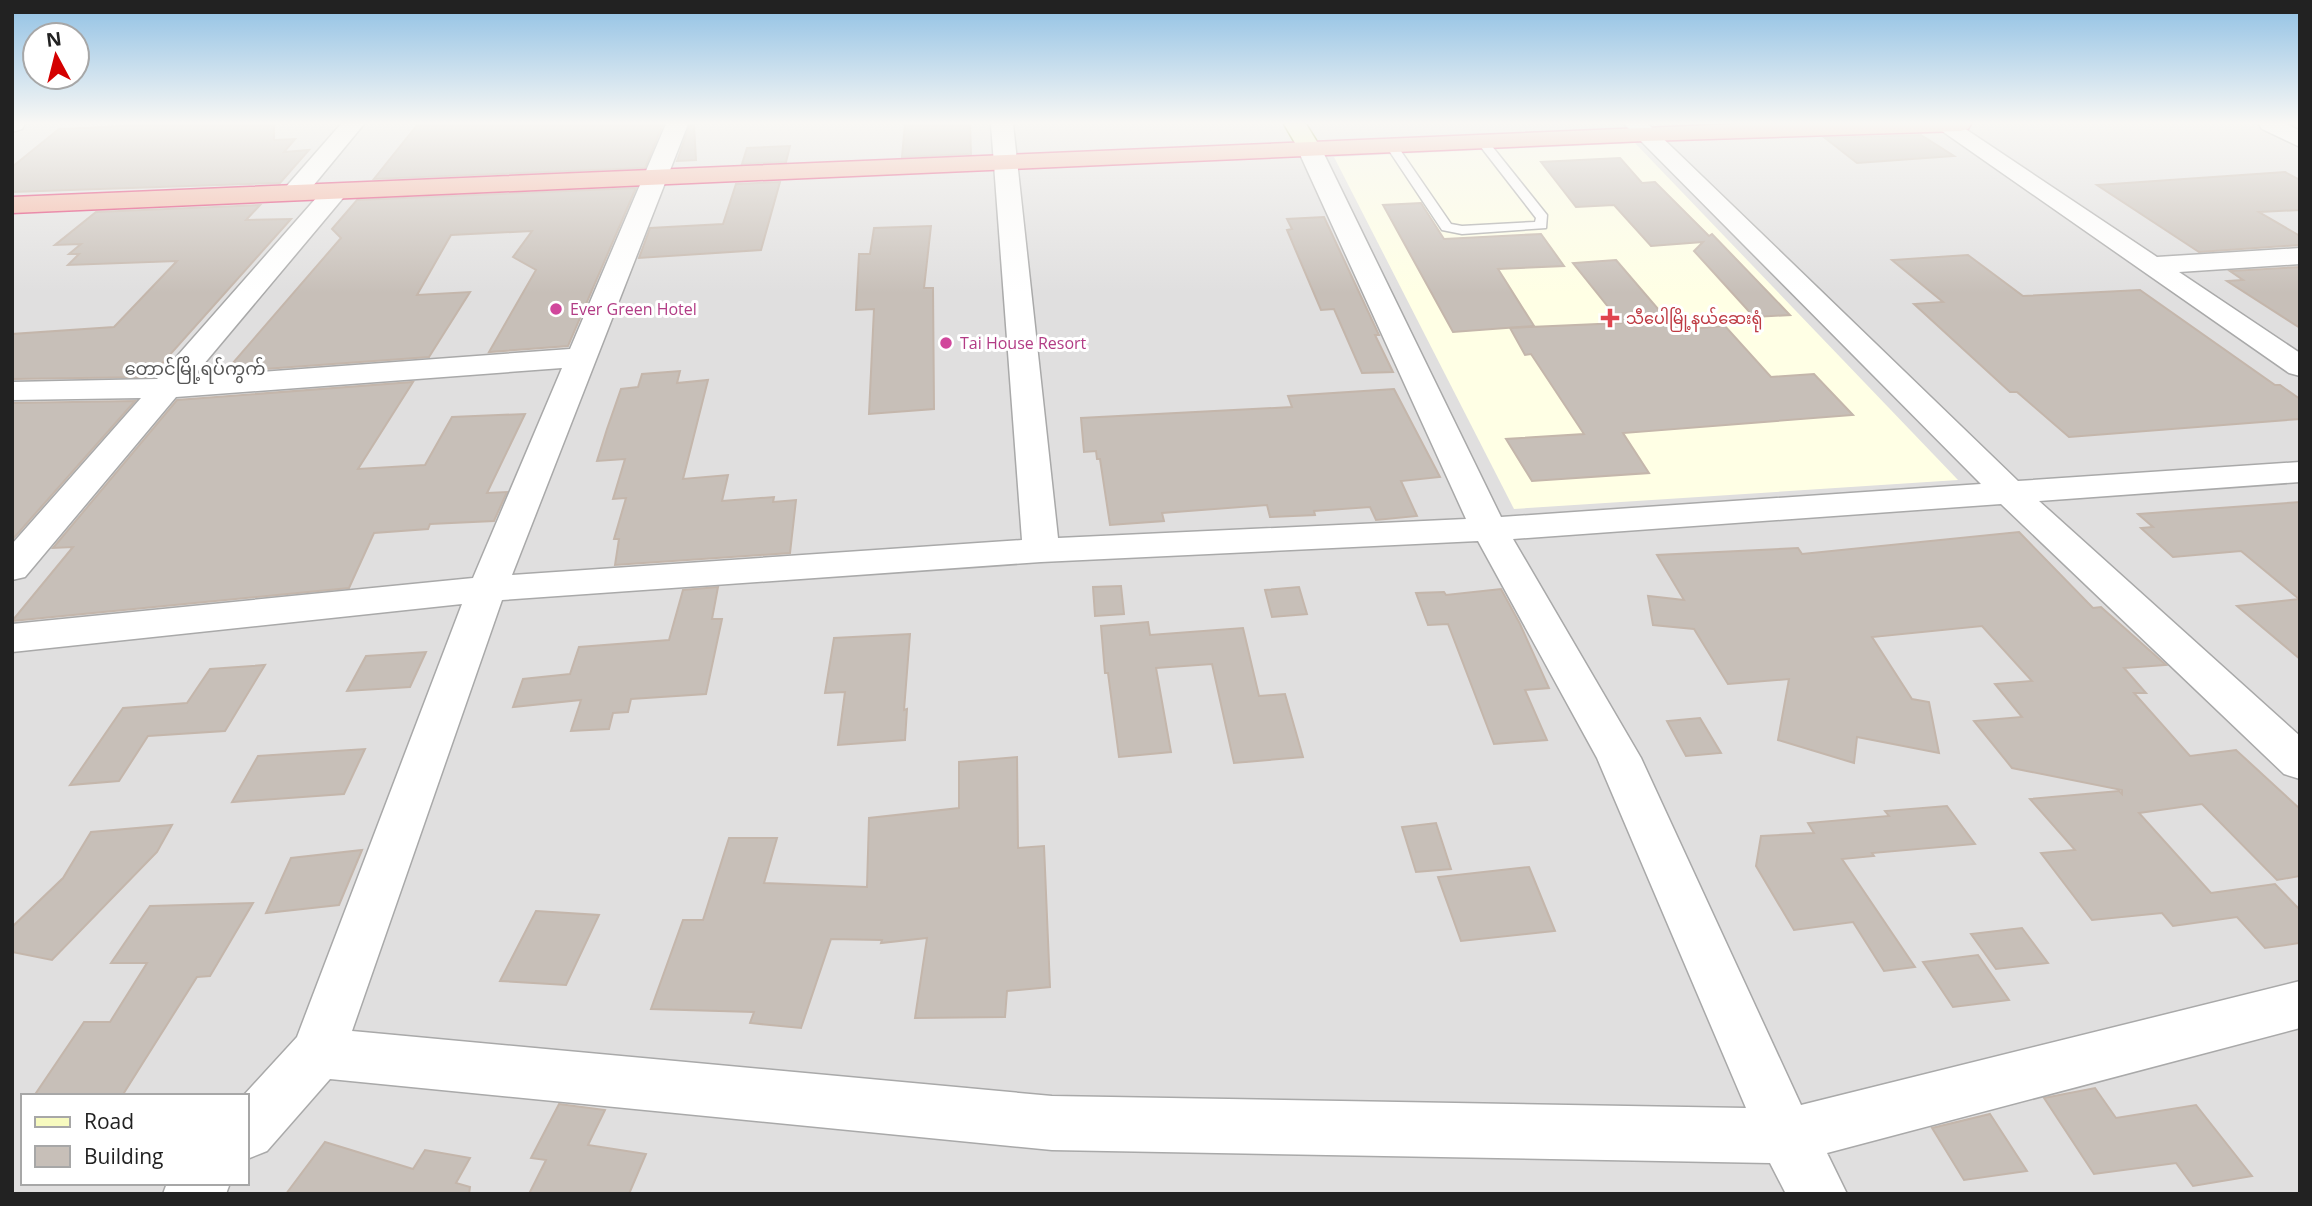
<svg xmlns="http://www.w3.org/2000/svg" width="2312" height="1206" viewBox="0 0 2312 1206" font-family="'Open Sans','Noto Sans Myanmar',sans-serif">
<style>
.residential{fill:#e0dfdf;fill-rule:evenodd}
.education{fill:#ffffe5}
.building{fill:#c7bfb8;stroke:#c4b6ab;stroke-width:2}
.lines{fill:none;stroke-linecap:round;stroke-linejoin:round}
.service-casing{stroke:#a9a9a9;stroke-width:3}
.minor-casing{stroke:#a9a9a9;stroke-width:3}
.secondary-casing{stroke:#707d05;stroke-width:3}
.trunk-casing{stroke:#dc2a67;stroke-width:3}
.service{fill:#fff;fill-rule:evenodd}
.minor{fill:#fff;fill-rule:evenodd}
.secondary{fill:#f7fabf;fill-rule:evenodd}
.trunk{fill:#f2b4a3;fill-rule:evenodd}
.hotel-dot{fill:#d1479c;stroke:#fff;stroke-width:2.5}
.health-dot{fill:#e0444e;stroke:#fff;stroke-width:2.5}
.labels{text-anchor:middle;stroke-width:6;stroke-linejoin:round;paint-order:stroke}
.far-hotel-label{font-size:16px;fill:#b23c85;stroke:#fff;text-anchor:start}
.far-health-label{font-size:16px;fill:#be3a42;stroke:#fff;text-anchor:start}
.far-quarter-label{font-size:18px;fill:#555;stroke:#fff}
</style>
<rect width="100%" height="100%" fill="#f2efe9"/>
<!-- residential -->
<path class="residential" d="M12 124H2300V1194H12ZM23 1096H247V1183H23Z"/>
<!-- education -->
<polygon class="education" points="1635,143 1958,480 1514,509 1334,157"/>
<!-- building -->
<g class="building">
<polygon points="166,124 274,124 274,140 295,139 284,152 309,150 280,183 12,192 12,167 59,129"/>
<polygon points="418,124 663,124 645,168 374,179"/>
<polygon points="690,124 694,124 696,160 677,161"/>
<polygon points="905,124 970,124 971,154 902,157"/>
<polygon points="1921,135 1954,156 1857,163 1825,138"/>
<polygon points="790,146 786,162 742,164 747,148"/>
<polygon points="1620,158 1642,183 1655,182 1709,236 1712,234 1790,315 1754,317 1694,251 1703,242 1651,246 1614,205 1576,207 1541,162"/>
<polygon points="2285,172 2300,180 2300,210 2259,212 2300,236 2300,245 2199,252 2097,185"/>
<polygon points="780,182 761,250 639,258 650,228 723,224 736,184"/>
<polygon points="636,188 568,346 489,352 536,270 513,257 532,231 451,235 417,295 470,292 429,357 225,372 341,238 332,229 357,200"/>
<polygon points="1421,203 1444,239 1541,234 1564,266 1498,269 1534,326 1453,332 1383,205"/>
<polygon points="260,205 246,220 291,219 150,377 12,379 12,334 114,327 177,261 68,265 79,254 69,254 81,244 55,245 96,212"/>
<polygon points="1324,217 1379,335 1375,335 1393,372 1362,373 1334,309 1321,310 1287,230 1292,229 1287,219"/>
<polygon points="931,226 924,288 933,288 934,409 869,414 874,309 856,310 859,254 870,254 874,228"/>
<polygon points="1968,255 2023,296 2140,290 2275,385 2280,385 2300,399 2300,419 2069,437 2017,392 2010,392 1914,304 1943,302 1892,260"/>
<polygon points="1616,260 1670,323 1684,322 1690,329 1725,326 1771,377 1814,374 1853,415 1623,433 1649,473 1532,481 1506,439 1584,434 1531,354 1525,355 1510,328 1621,323 1573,263"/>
<polygon points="2300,267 2300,328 2227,281 2243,280 2230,271"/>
<polygon points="680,371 677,383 708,380 683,479 728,475 722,501 774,497 773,502 796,500 790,553 615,565 619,539 614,539 626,498 613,499 625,459 597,461 607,429 621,389 638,387 642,374"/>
<polygon points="413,382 358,469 425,465 452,417 525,414 487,493 507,492 494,521 430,524 428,529 374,533 349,588 12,621 73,547 53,548 177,400"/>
<polygon points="1394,389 1440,477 1401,481 1417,516 1376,520 1370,507 1314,511 1315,515 1270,517 1267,505 1162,513 1164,521 1110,525 1100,459 1097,459 1096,451 1084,452 1081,418 1292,407 1288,396"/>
<polygon points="135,401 12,540 12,403"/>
<polygon points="2300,502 2300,659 2237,606 2299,599 2241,551 2173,557 2141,528 2153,527 2138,514"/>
<polygon points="2019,532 2093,608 2101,607 2166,665 2124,668 2146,693 2134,693 2190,756 2236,750 2300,809 2300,876 2277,880 2202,804 2139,813 2211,893 2275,884 2300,910 2300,943 2265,948 2237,917 2173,926 2162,913 2092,920 2041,853 2075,850 2030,799 2119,791 2122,794 2122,790 2012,768 1974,721 2022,717 1995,684 2032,681 1982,626 1872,637 1912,699 1929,702 1939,753 1857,737 1854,763 1778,740 1789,679 1728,684 1694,629 1653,625 1648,596 1684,600 1657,555 1798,548 1802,554"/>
<polygon points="1121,586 1124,614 1095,616 1093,587"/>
<polygon points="718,587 712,619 722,619 706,694 631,699 628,712 613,713 609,729 571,731 581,700 513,707 523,679 570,674 579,647 669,640 683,590"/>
<polygon points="1299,587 1307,614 1272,617 1265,590"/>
<polygon points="1501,589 1520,624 1549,688 1525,690 1547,740 1494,744 1448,624 1428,625 1416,593 1444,592 1446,595"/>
<polygon points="1148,622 1150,635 1243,628 1259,696 1285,694 1303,757 1234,763 1212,664 1156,668 1171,752 1119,757 1108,673 1105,673 1101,626"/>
<polygon points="910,634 904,710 907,709 905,740 838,745 845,692 825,693 834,638"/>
<polygon points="426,652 410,687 347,691 366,656"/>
<polygon points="265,665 225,731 148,736 119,781 70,785 123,708 187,703 210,669"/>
<polygon points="1700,718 1721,753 1686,756 1667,721"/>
<polygon points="365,749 344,794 232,802 258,756"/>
<polygon points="1017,757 1018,848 1044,846 1050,987 1007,991 1005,1017 915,1018 927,938 881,943 882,940 831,939 801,1028 750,1023 754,1012 651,1009 683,920 703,920 729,838 777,838 764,883 867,887 869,818 959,808 959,762"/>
<polygon points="1947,806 1975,844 1872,853 1874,856 1842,859 1915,967 1884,971 1853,922 1794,930 1756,866 1761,836 1814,833 1808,823 1889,816 1885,811"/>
<polygon points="1436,823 1451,869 1416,872 1402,827"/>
<polygon points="172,825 157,852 52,960 12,952 12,927 63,878 91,832"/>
<polygon points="362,850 339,905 266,913 291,858"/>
<polygon points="1529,867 1555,931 1461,941 1438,877"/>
<polygon points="253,903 210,976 197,977 122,1096 34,1096 84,1022 110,1022 147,963 111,963 150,906"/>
<polygon points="536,911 599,915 566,985 500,981"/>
<polygon points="2022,928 2048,963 1996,969 1971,934"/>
<polygon points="1978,955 2009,1000 1953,1007 1923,962"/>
<polygon points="2095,1088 2116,1118 2196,1105 2252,1176 2193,1186 2176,1163 2094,1174 2044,1098"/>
<polygon points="559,1104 605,1110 588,1145 646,1154 629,1194 529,1194 546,1160 531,1158"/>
<polygon points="1990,1114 2027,1171 1964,1180 1932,1128"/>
<polygon points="325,1142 413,1169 425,1150 470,1158 456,1183 470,1187 469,1194 286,1194"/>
</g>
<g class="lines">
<defs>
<polygon id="service" points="1479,140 1487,140 1547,215 1546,228 1462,234 1442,230 1386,146 1396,144 1451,224 1462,226 1535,222 1536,218 1477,142"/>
<g id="minor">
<polygon points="12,124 25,124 22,129 12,132"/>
<polygon points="341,124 364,124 303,198 294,200 285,198 282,193 285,188"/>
<path d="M666 124H688L512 575 1022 540 991 124H1013L1058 538 1466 519 1298 150 1302 145H1318L1322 150 1501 517 1981 484 1624 124H1648L2018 481 2300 462V482L2039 501 2300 736V779L2284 774 2001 504 1513 539 1641 758 1801 1105 2300 981V1028L1827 1153 1847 1194H1786L1770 1163 1052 1150 330 1079 267 1151 247 1159V1096H243L297 1037 462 604 12 652V624L473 578 562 368 176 397 25 577 12 580V544L141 398 12 400V382L157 379 325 188 334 186 343 188 346 193 343 198 193 377 570 349ZM1478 541 1597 758 1746 1108 1052 1096 352 1031 502 600 1041 562Z"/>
<polygon points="1932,124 1958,124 2157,257 2300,248 2300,264 2179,272 2300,353 2300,376 2289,373"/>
<polygon points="2259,124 2287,124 2300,131 2300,147 2262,129"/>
<polygon points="167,1183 230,1183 226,1194 163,1194"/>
</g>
<polygon id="secondary" points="1284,124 1306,124 1322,150 1318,155 1302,155"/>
<polygon id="trunk" points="1739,124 1971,124 1968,129 1960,131 1645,141 12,213 12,197"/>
</defs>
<!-- service casing -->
<use href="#service" class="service-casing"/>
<!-- minor casing -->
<use href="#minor" class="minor-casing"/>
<!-- secondary casing -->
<use href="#secondary" class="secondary-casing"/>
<!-- trunk casing -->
<use href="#trunk" class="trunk-casing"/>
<!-- service -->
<use href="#service" class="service"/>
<!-- minor -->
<use href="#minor" class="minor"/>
<!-- secondary -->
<use href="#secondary" class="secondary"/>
<!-- trunk -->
<use href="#trunk" class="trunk"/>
</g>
<!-- sky -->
<linearGradient id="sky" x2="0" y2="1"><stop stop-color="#8fc0e4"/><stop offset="0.42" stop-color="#f9f8f5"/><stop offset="1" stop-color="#f9f8f5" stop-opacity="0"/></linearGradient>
<rect width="2312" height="293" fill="url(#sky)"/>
<!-- markers -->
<g class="hotel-dot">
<circle cx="556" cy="309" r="7"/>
<circle cx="946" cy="343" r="7"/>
</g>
<path class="health-dot" d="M1606.5 307.5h7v7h7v7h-7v7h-7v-7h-7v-7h7z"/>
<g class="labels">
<!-- far-hotel labels -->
<g class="far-hotel-label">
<text x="570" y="315">Ever Green Hotel</text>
<text x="960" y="349">Tai House Resort</text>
</g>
<!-- far-health labels -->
<g class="far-health-label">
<text x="1626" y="324">သီပေါမြို့နယ်ဆေးရုံ</text>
</g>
<!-- far-quarter labels -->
<g class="far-quarter-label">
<text x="195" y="375">တောင်မြို့ရပ်ကွက်</text>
</g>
</g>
<!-- border -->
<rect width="2312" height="1206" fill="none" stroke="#222222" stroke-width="28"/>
<!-- legend -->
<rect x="21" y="1094" width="228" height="91" fill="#ffffff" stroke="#a7a7a7" stroke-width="2"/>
<rect x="35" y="1117" width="35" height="10" fill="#f7fabf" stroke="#a7a7a7" stroke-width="2"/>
<text x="84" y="1129" font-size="21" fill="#222222">Road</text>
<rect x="35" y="1146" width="35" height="21" fill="#c7bfb8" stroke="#a7a7a7" stroke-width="2"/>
<text x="84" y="1164" font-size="21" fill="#222222">Building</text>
<!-- north arrow -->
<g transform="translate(56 56) rotate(353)"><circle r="33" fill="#ffffff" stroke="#a7a7a7" stroke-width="2"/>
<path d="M0-5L12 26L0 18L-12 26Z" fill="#d40000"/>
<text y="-10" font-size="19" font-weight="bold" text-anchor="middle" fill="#222222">N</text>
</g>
</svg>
